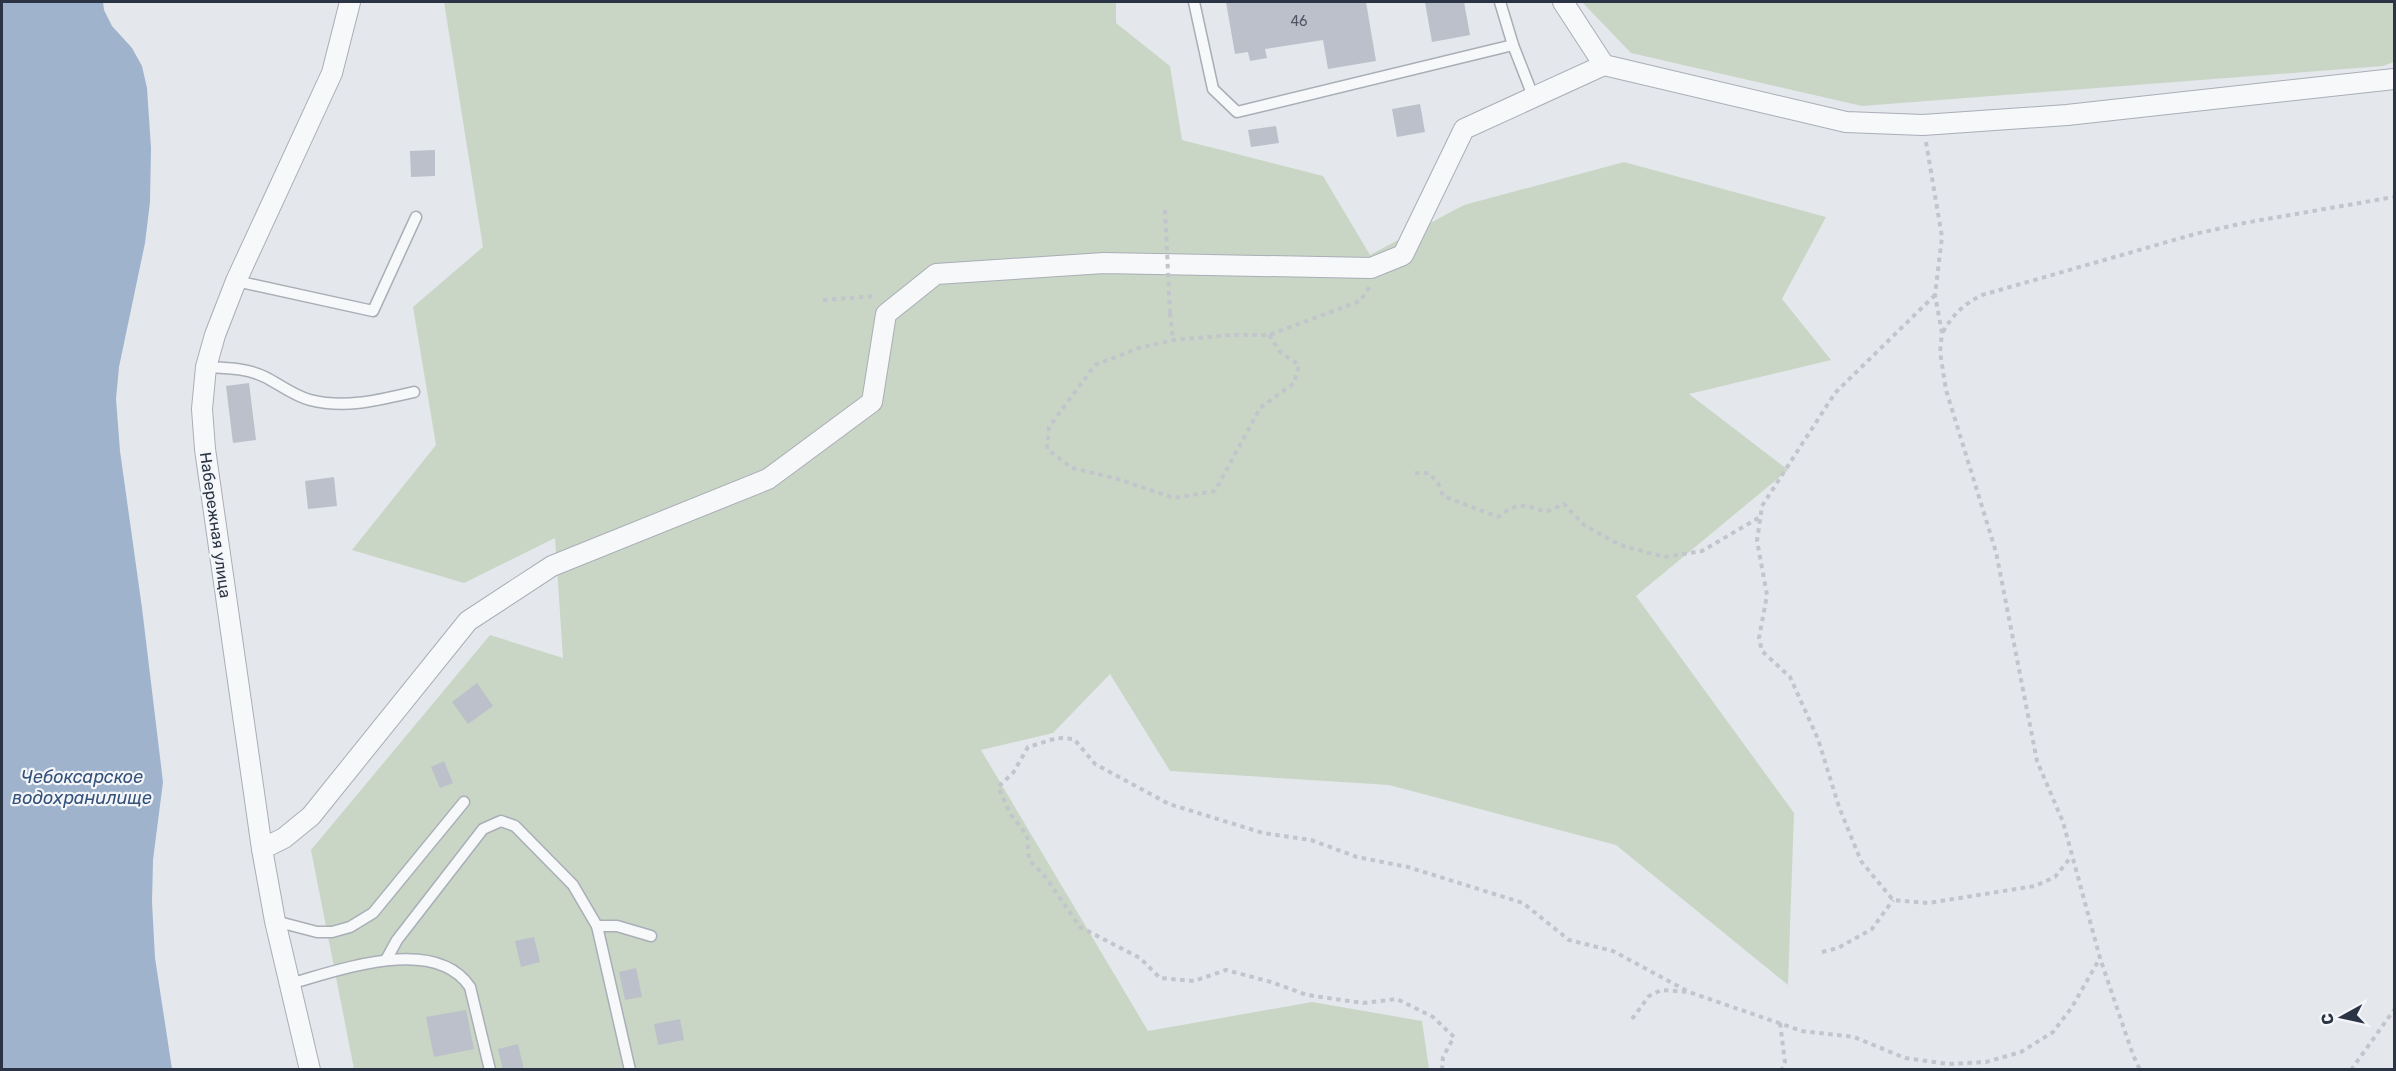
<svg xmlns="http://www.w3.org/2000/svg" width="2396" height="1071" viewBox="0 0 2396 1071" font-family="Rubik,sans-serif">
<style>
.green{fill:#c9d6c5}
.water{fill:#9fb4cc}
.building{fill:#bbc0ca}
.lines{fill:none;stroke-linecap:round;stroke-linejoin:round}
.lane-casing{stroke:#a9aeb7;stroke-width:13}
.street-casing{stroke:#a9aeb7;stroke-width:22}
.path{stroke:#c2c5cb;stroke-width:4;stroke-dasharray:4.5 4.5;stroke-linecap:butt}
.lane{stroke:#f7f8fa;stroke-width:10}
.street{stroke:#f7f8fa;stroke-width:20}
.path-bridge{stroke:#c2c5cb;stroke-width:4;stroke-dasharray:4.5 4.5;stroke-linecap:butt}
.labels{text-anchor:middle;stroke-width:4.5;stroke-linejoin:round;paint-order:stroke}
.number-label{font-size:14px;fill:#4f5766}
.street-label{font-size:16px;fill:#2b3445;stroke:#f4f6f9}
.water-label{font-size:18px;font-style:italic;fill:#34527a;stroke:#f4f6f9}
</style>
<rect width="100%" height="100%" fill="#e4e7ec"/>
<!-- green -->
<g class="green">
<polygon points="444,2 1116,2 1116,23 1170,66 1182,140 1323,176 1370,255 1464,205 1624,162 1826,217 1782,299 1831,360 1689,394 1788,470 1636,596 1794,813 1788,985 1616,845 1389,785 1170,771 1110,674 1053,733 981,750 1148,1031 1312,1002 1422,1021 1429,1069 354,1069 311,850 490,635 563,658 555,538 464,583 352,550 436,445 413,307 483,247"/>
<polygon points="1582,2 2394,2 2394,62 2383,66 1862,106 1631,53"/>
</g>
<!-- water -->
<polygon class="water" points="2,2 103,2 104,10 112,26 132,48 142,66 147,88 151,148 150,202 145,243 119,367 116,399 120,451 142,608 163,782 153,860 152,902 155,958 172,1069 2,1069"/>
<!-- building -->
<g class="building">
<polygon points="1226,2 1366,2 1376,61 1328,69 1323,40 1265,49 1267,58 1250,61 1248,52 1235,54"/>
<polygon points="1425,2 1464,2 1470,35 1432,42"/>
<polygon points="1420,104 1425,132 1397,137 1392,109"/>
<polygon points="1276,126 1279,143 1251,147 1248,130"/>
<polygon points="435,150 435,176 411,177 410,151"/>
<polygon points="249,383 256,440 233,443 226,386"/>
<polygon points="334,477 337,506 308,509 305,481"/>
<polygon points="477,683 493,706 468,724 452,702"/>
<polygon points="444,761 453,783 440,788 431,767"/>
<polygon points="534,937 540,962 521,967 515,941"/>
<polygon points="636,968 642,997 625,1000 619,972"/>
<polygon points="466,1010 474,1049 434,1057 426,1017"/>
<polygon points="680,1019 684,1040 658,1045 654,1024"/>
<polygon points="518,1044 524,1070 503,1070 498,1049"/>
</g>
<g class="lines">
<defs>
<g id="lane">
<polyline points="1194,2 1213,89 1237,112 1513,45"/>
<polyline points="1500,2 1513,45 1533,96"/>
<polyline points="236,281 373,311 416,217"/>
<path d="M206 367C226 368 247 368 265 377 279 384 294 396 310 400 346 409 379 400 414 392"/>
<polyline points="275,921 317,932 332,932 350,927 373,913 464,802"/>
<polyline points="597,926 617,926 651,936"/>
<polyline points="386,960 397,940 483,829 501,821 515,826 573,885 597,926 630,1070"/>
<path d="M289 984C338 971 434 934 470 987L490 1070"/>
</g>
<g id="street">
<polyline points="1563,2 1604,65 1846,122 1923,125 2067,115 2394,79"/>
<polyline points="262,849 284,838 311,816 468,621 552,566 768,479 872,402 886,314 936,274 1104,263 1371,268 1403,255 1464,129 1604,65"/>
<polyline points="310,1070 275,921 262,849 205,449 202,409 206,367 215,335 236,281 332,73 350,2"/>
</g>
</defs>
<!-- lane casing -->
<use href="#lane" class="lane-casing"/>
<!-- street casing -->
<use href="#street" class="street-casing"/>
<!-- path -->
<g class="path">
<polyline points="1926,142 1942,237 1935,295 1942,333 1940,352 1946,390 1996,552 2037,761 2063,822 2100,958 2133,1055 2140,1070"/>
<polyline points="1935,295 1835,393 1762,506 1757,541 1767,595 1759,638 1762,651 1790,677 1818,739 1839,807 1861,861 1893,900 1928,903 2035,886 2055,877 2071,857"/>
<polyline points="823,300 876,296"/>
<polyline points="1170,313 1173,340"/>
<path d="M1943 332C1953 314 1964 304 1982 295L2195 234 2244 223 2394 197"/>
<polyline points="1269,335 1280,352 1299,365 1294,383 1260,408 1215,491 1174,498 1118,479 1072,468 1047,449 1049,427 1095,365 1139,348 1173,340 1231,335 1269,335 1360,301 1370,286"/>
<path d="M1415 473H1429L1438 483 1443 496 1498 517C1517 502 1524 504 1546 512L1564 504 1584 525 1620 545 1664 557 1702 551 1760 517"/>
<polyline points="1822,952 1838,948 1872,929 1893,900"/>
<polyline points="1632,1019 1649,996 1661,990 1689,992 1802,1031 1854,1037 1905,1058 1948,1064 1986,1062 2021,1052 2053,1032 2072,1007 2100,958"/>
<polyline points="1780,1023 1785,1062 1782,1070"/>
<polyline points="1442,1070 1443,1057 1454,1037 1433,1017 1397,999 1363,1003 1307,995 1271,982 1226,970 1194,981 1160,978 1140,958 1080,927 1044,875 1029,860 1027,835 1011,815 998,787 1013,773 1028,747 1057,738 1074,739 1095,764 1169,804 1263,833 1311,840 1357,857 1408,867 1523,903 1569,940 1613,951 1689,992"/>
<polyline points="2351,1070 2394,1010"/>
</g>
<!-- lane -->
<use href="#lane" class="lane"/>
<!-- street -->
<use href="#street" class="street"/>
<!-- path-bridge -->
<polyline class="path-bridge" points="1165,210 1170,313"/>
</g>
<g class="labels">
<!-- number labels -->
<g class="number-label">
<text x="1299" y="26">46</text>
</g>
<!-- street labels -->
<g class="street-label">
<text transform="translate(216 525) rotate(82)" y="6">Набережная улица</text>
</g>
<!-- water labels -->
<g class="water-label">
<text x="82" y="783">Чебоксарское<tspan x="82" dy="21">водохранилище</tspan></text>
</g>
</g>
<!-- border -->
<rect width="2396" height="1071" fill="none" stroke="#2b3445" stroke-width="6"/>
<!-- north arrow -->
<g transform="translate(2342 1017) rotate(262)" stroke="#f4f6f9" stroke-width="4.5" paint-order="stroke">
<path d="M0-4.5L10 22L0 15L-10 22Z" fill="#2b3445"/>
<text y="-9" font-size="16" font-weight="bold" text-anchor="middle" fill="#2b3445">С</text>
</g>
</svg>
